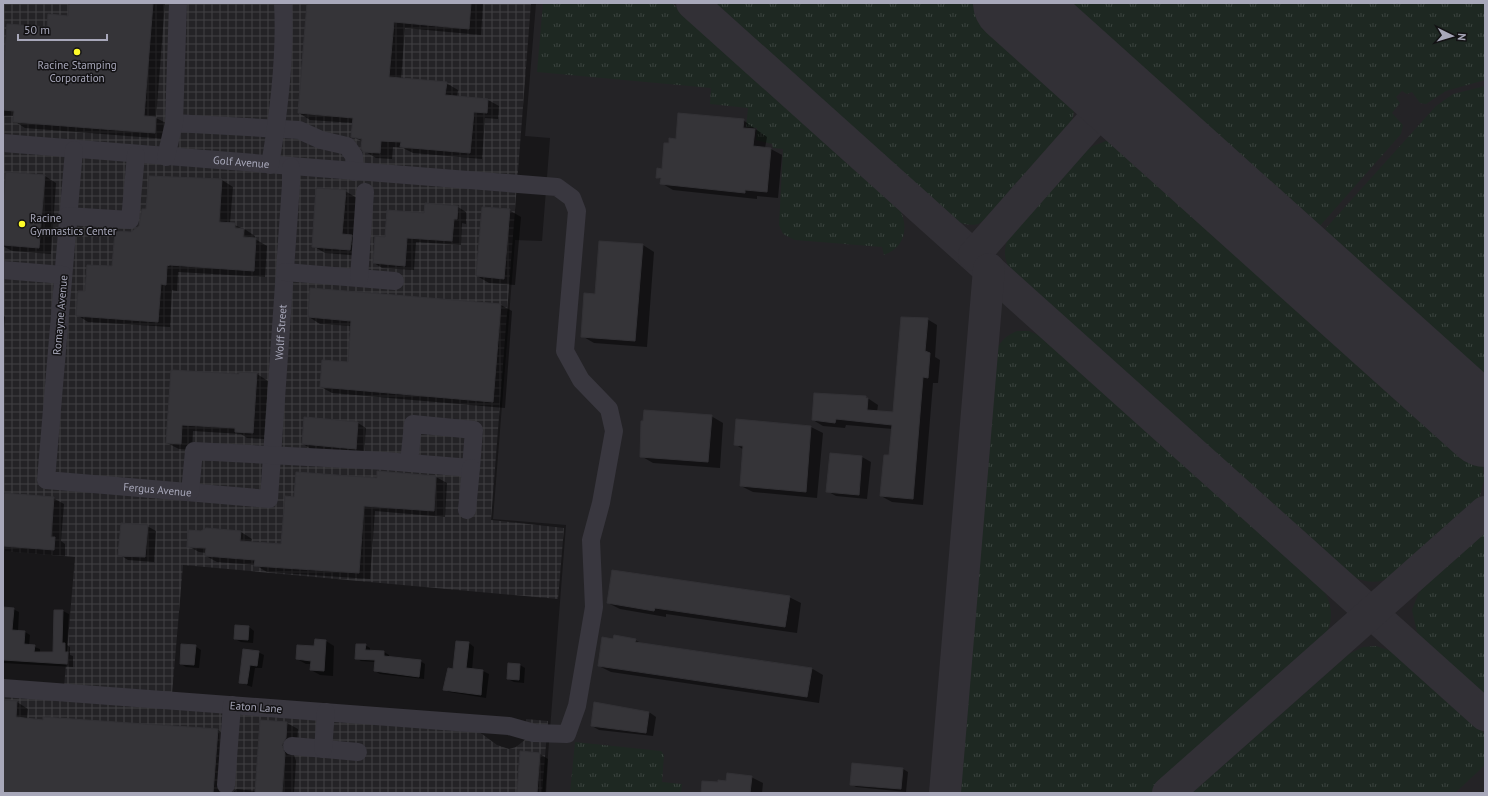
<svg xmlns="http://www.w3.org/2000/svg" width="1488" height="796" viewBox="0 0 1488 796" font-family="'PT Sans',sans-serif">
<style>
.built{fill:#242326}
.industrial{fill:url(#industrial-grid)}
.grass{fill:url(#grass-tufts)}
.shadow{fill:#0007}
.lines{fill:none;stroke-linecap:round;stroke-linejoin:round}
.taxiway{stroke:#323036;stroke-width:32}
.runway{stroke:#323036;stroke-width:80}
.building{fill:#353438;stroke:#323135}
.minor{stroke:#39373f;stroke-width:18}
.poi-dot{fill:#fffc29;stroke:#131214;stroke-width:1.5}
.labels{text-anchor:middle;stroke-width:3;stroke-linejoin:round;paint-order:stroke}
.poi-label{font-size:11px;fill:#a8a8ba;stroke:#131214}
.street-label{font-size:11px;fill:#a8a8ba;stroke:#131214}
</style>
<defs>
<pattern id="industrial-grid" width="8" height="8" patternUnits="userSpaceOnUse"><rect width="8" height="8" fill="#242326"/><path d="M0 4h8M4 0v8" fill="none" stroke="#414043"/></pattern>
<pattern id="grass-tufts" width="24" height="20" patternUnits="userSpaceOnUse"><rect width="24" height="20" fill="#1e2822"/><path d="M3 7l-1-3M5 7V3M7 7l1-3M15 17l-1-3M17 17v-4M19 17l1-3" fill="none" stroke="#3c4440"/></pattern>
</defs>
<rect width="100%" height="100%" fill="#181719"/>
<!-- built -->
<polygon class="built" points="536,3 1485,3 1485,793 545,793 566,525 493,519 515,240 542,241 550,138 525,136"/>
<!-- industrial -->
<polygon class="industrial" points="3,3 531,3 491,520 564,528 558,599 183,565 171,706 478,731 497,745 509,749 516,747 526,739 526,719 548,721 542,793 3,793 3,694 63,699 75,557 3,551"/>
<!-- grass -->
<g class="grass">
<path d="M543 3H672L898 206C909 224 907 247 884 255L882 247 795 240 783 234 779 225 783 149 773 148 772 144 756 140 757 128 746 127 748 108 710 104 711 88 537 72Z"/>
<path d="M712 3H974L1068 88C1073 98 1076 109 1072 120 1068 135 992 218 978 224 971 226 964 224 957 222Z"/>
<polygon points="1055,3 1485,3 1485,80 1446,91 1426,104 1420,103 1412,92 1407,94 1402,91 1396,97 1400,103 1392,113 1403,125 1401,134 1319,227 1307,230"/>
<polygon points="1485,86 1485,388 1322,243 1326,228 1436,106 1453,94"/>
<path d="M1106 141H1123L1131 144 1479 456 1483 468 1484 480 1479 500 1392 577C1379 584 1365 583 1352 576L1011 271C1003 259 1003 247 1010 235L1085 152 1093 146Z"/>
<path d="M1017 331H1029L1045 338 1318 583C1334 602 1336 623 1320 643L1151 793H954L993 360C997 346 1002 337 1017 331Z"/>
<polygon points="1485,532 1485,697 1427,645 1417,632 1412,610 1419,592"/>
<polygon points="1376,646 1391,651 1400,656 1483,732 1485,736 1485,765 1455,793 1192,793 1349,654 1363,647"/>
<polygon points="575,742 661,751 664,755 662,782 682,784 681,793 570,793"/>
</g>
<!-- shadow -->
<g class="shadow">
<polygon points="70,3 165,3 156,118 168,124 166,139 25,128 14,121 14,116 3,116 3,88 48,28 69,17"/>
<polygon points="308,3 483,3 481,35 405,28 401,79 446,83 458,90 457,97 488,100 499,106 498,119 485,118 482,159 413,153 403,148 393,147 392,159 376,158 364,151 363,142 352,136 354,123 310,120 299,113"/>
<polygon points="743,120 767,137 765,148 771,149 782,155 778,198 757,196 757,199 673,190 661,183 662,180 657,177 663,170 670,144 676,140"/>
<polygon points="45,176 56,183 51,254 12,251 3,246 3,216"/>
<polygon points="222,180 233,187 230,223 246,230 255,236 255,239 267,246 265,277 178,272 177,291 172,290 170,327 88,322 77,315 86,292 113,267 132,233 140,226 147,210"/>
<polygon points="345,191 357,198 362,256 325,253 313,246"/>
<polygon points="458,207 466,212 466,224 462,223 461,245 416,242 414,270 382,268 374,263 386,238 425,214"/>
<polygon points="509,210 521,217 515,285 489,283 477,276"/>
<polygon points="643,245 654,252 647,347 594,343 582,336"/>
<polygon points="501,305 512,311 505,408 332,393 321,387 349,364 352,326 320,324 309,317"/>
<polygon points="3,315 5,317 3,345"/>
<polygon points="927,319 937,325 935,357 940,360 938,383 933,383 923,505 892,502 881,496 890,456 893,429 846,425 845,428 823,426 813,420 866,397 878,405 877,412 894,413"/>
<polygon points="172,371 240,375 257,374 268,381 264,439 247,438 241,434 193,431 192,450 179,449 167,443"/>
<polygon points="711,416 723,423 720,468 653,463 641,456 644,422"/>
<polygon points="737,420 811,427 823,433 817,498 753,492 741,486 744,450 735,444"/>
<polygon points="358,423 366,428 364,453 311,449 303,444"/>
<polygon points="830,454 862,457 871,462 867,499 836,496 827,491"/>
<polygon points="436,477 447,483 445,517 375,511 370,579 267,572 255,565 217,562 206,556 206,553 199,552 188,546 241,532 252,539 251,543 282,545 295,498 378,479"/>
<polygon points="3,494 53,498 64,504 61,541 65,544 65,556 3,551"/>
<polygon points="147,526 156,531 154,562 128,560 120,555"/>
<polygon points="789,597 801,603 797,633 666,614 666,617 620,609 608,603"/>
<polygon points="3,608 13,609 19,612 18,631 25,632 30,635 29,645 40,649 40,653 54,653 55,611 63,611 69,614 67,645 70,647 70,655 73,656 73,667 3,663"/>
<polygon points="249,627 254,631 253,643 241,642 235,639"/>
<polygon points="614,640 635,640 643,644 811,668 823,675 819,703 611,672 599,666"/>
<polygon points="326,641 334,646 333,676 320,675 311,670 312,664 306,664 297,659"/>
<polygon points="469,643 474,647 472,670 483,671 489,674 486,698 449,692 444,689"/>
<polygon points="365,645 370,648 370,651 384,652 389,655 389,658 420,661 425,664 424,679 380,674 375,671 375,662 361,661 356,658"/>
<polygon points="195,646 201,650 199,668 186,667 181,664"/>
<polygon points="243,650 258,652 264,655 262,668 255,668 252,687 240,683"/>
<polygon points="520,665 525,668 524,683 514,682 508,679"/>
<polygon points="3,701 17,702 28,709 27,719 43,721 44,718 218,730 229,737 225,793 3,793"/>
<polygon points="595,704 649,712 656,717 653,736 599,730 592,726"/>
<polygon points="261,721 287,723 298,729 297,744 293,752 296,761 294,793 233,793 236,789 256,791"/>
<polygon points="540,754 548,759 546,793 518,793"/>
<polygon points="903,769 908,772 906,792 856,787 851,784"/>
<polygon points="751,777 763,783 762,793 702,793 719,783"/>
</g>
<g class="lines">
<!-- taxiway -->
<g class="taxiway">
<polyline points="692,3 1485,715"/>
<polyline points="974,255 1115,95"/>
<polyline points="945,793 989,269"/>
<polyline points="1168,793 1485,512"/>
</g>
<!-- runway -->
<polyline class="runway" points="1013,3 1485,427"/>
</g>
<!-- building -->
<g class="building">
<polygon points="69,3 153,3 144,116 156,117 155,133 13,122 14,111 3,110 3,75 7,24 47,27 48,14 68,16"/>
<polygon points="307,3 471,3 469,29 394,22 389,77 447,82 445,95 488,99 487,113 474,112 470,153 400,147 401,142 381,141 380,153 363,152 361,148 362,139 351,137 353,118 298,113"/>
<polygon points="678,113 744,119 743,128 755,129 753,146 771,148 767,192 745,190 745,193 660,184 661,178 656,178 657,168 662,169 664,143 669,143 669,138 676,139"/>
<polygon points="6,172 45,175 39,248 3,245 3,204"/>
<polygon points="149,176 222,179 219,222 235,223 235,228 244,229 243,237 256,238 254,271 170,265 167,266 166,285 161,284 158,322 76,316 78,291 85,291 87,265 112,266 115,231 131,232 139,226 142,209 146,209"/>
<polygon points="316,188 346,190 342,234 352,235 350,250 312,247"/>
<polygon points="425,203 458,206 457,219 454,219 452,241 407,238 405,266 373,263 375,236 385,237 387,210 424,213"/>
<polygon points="482,207 510,209 504,279 476,276"/>
<polygon points="599,241 643,244 635,341 581,337 584,293 595,294"/>
<polygon points="310,288 501,304 493,402 320,387 322,360 348,362 351,321 308,317"/>
<polygon points="901,317 928,318 925,351 930,353 928,378 923,377 913,499 880,496 884,455 889,455 892,425 836,419 835,423 812,420 814,393 866,396 866,398 868,398 867,410 893,412"/>
<polygon points="171,370 239,374 239,372 257,373 253,433 235,432 235,428 182,425 181,444 166,443"/>
<polygon points="644,410 712,415 708,462 640,457 641,421 643,421"/>
<polygon points="304,417 358,422 356,449 302,444"/>
<polygon points="736,419 811,426 806,492 740,486 743,446 734,445"/>
<polygon points="830,453 862,456 859,495 826,492"/>
<polygon points="377,471 436,476 434,511 364,506 359,573 254,566 255,560 205,556 206,548 187,547 188,530 201,531 206,528 241,531 240,541 281,544 285,496 294,497 296,472 377,478"/>
<polygon points="3,493 54,497 51,537 55,537 54,550 3,546"/>
<polygon points="121,523 148,525 145,557 118,556"/>
<polygon points="612,570 790,596 785,627 655,608 654,611 607,603"/>
<polygon points="3,607 14,608 12,630 25,631 24,644 35,645 34,652 53,652 54,610 63,610 62,643 65,643 65,652 68,652 67,664 3,660"/>
<polygon points="235,625 249,626 248,640 234,639"/>
<polygon points="614,635 636,639 635,642 812,668 807,697 598,666 602,637 613,639"/>
<polygon points="315,639 326,640 324,671 310,670 311,661 296,659 297,645 314,646"/>
<polygon points="456,641 469,642 466,668 483,670 481,695 443,690 448,668 453,669"/>
<polygon points="181,644 196,645 194,665 180,664"/>
<polygon points="356,644 366,644 365,650 384,651 384,656 421,660 419,677 374,671 375,660 355,659"/>
<polygon points="243,649 259,651 257,666 250,665 247,684 239,683"/>
<polygon points="508,663 520,664 519,680 507,679"/>
<polygon points="3,700 17,701 16,717 43,720 43,717 218,729 213,793 3,793"/>
<polygon points="594,702 649,712 646,733 591,726"/>
<polygon points="260,720 287,722 286,738 282,745 285,754 282,793 255,793"/>
<polygon points="520,751 540,753 537,793 517,793"/>
<polygon points="852,763 903,768 901,789 850,785"/>
<polygon points="727,773 752,776 750,793 701,793 702,781 718,782 718,780 726,781"/>
</g>
<g class="lines">
<!-- minor -->
<g class="minor">
<polyline points="174,123 299,130 321,140 347,146 354,156 355,172"/>
<path id="s1" d="M3 143 557 187 572 198 577 211 565 351 581 380 609 409 614 431 601 503 591 540 594 607 577 706 567 734 534 733 509 726 3 688"/>
<path id="s2" d="M74 150 46 480 269 499 291 184V167"/>
<polyline points="166,157 174,123 178,3"/>
<path d="M270 165C279 112 286 57 283 3"/>
<polyline points="67,216 130,220 136,155"/>
<polyline points="3,270 63,275"/>
<polyline points="285,272 395,281"/>
<polyline points="359,278 365,192"/>
<polyline points="190,492 194,451 385,461 471,468 474,430 413,424 409,463"/>
<polyline points="467,510 471,468"/>
<polyline points="292,746 358,752"/>
<polyline points="323,749 326,712"/>
<polyline points="226,785 232,705"/>
</g>
</g>
<!-- markers -->
<g class="poi-dot">
<circle cx="77" cy="52" r="4"/>
<circle cx="22" cy="224" r="4"/>
</g>
<g class="labels">
<!-- poi labels -->
<g class="poi-label">
<text x="77" y="69">Racine Stamping<tspan x="77" dy="13">Corporation</tspan></text>
<text x="30" y="222" text-anchor="start">Racine<tspan x="30" dy="13">Gymnastics Center</tspan></text>
</g>
<!-- street labels -->
<g class="street-label">
<text dy="4" stroke="none"><textPath href="#s1" startOffset="239">Golf Avenue</textPath></text>
<text transform="translate(60 315) rotate(-85)" y="4">Romayne Avenue</text>
<text dy="4" stroke="none"><textPath href="#s2" startOffset="722">Wolff Street</textPath></text>
<text dy="4" stroke="none"><textPath href="#s2" startOffset="443">Fergus Avenue</textPath></text>
<text transform="translate(256 707) rotate(4)" y="4">Eaton Lane</text>
</g>
</g>
<!-- border -->
<rect width="1488" height="796" fill="none" stroke="#a8a8ba" stroke-width="8"/>
<!-- north arrow -->
<g transform="translate(1452 36) rotate(95)" stroke="#131214" stroke-width="3" paint-order="stroke">
<path d="M0-3L7 15L0 10L-7 15Z" fill="#a8a8ba"/>
<text y="-6" font-size="11" font-weight="bold" text-anchor="middle" fill="#a8a8ba">N</text>
</g>
<!-- scale -->
<path d="M18 34v6h89v-6" fill="none" stroke="#a8a8ba" stroke-width="2"/>
<text x="24" y="34" font-size="12" fill="#a8a8ba" stroke="#131214" stroke-width="3" paint-order="stroke">50 m</text>
</svg>
